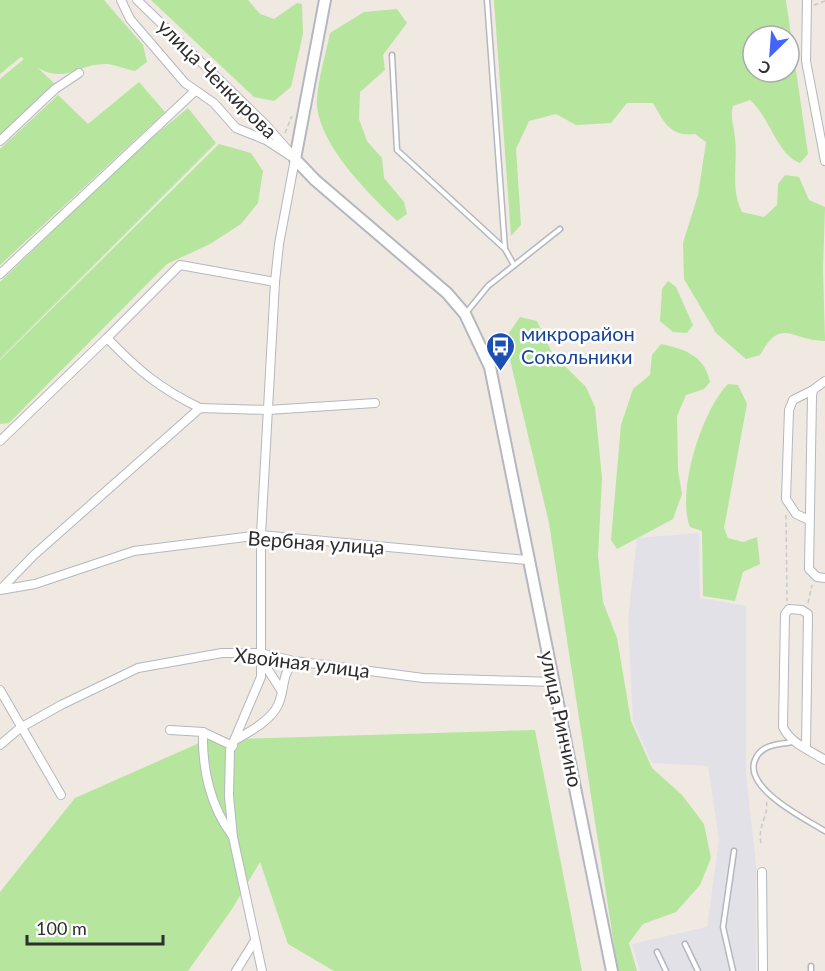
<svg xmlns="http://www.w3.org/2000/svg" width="825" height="971" viewBox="0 0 825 971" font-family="Lato,sans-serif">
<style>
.industrial{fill:#e3e1e8}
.green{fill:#b6e59e;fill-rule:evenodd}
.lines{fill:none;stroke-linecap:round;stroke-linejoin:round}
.lane-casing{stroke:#b4b7c1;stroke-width:7}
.street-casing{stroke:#b4b7c1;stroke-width:10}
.secondary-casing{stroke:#b4b7c1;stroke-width:14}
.path{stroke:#c9c9c9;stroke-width:1.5;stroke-dasharray:4.5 3;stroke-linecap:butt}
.lane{stroke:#fff;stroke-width:4}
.street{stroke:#fff;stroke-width:8}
.secondary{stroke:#fff;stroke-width:10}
.labels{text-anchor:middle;stroke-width:5;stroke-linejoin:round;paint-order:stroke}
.street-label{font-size:20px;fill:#2e2e2e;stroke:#fff}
.transit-label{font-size:20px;fill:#164399;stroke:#fff;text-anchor:start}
</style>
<rect width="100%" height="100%" fill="#efe9e1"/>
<!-- industrial -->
<polygon class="industrial" points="699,533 700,598 746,606 746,774 756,865 756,971 640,971 632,944 707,927 719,840 708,766 652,763 633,721 628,620 637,538"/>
<!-- green -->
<g class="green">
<path d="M0 0H104L143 45 147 62 135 71C126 69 116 65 107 64 78 63 67 84 38 68L55 84 0 136V79L24 59 21 57 0 74Z"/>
<polygon points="151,0 248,0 260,14 274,19 297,3 302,4 303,34 291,87 274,101 254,97"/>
<path d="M494 0H786L808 154 800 163C776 154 770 117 750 100L733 106C730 118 734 125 735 138 738 163 730 188 742 212L764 217 777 205 778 184 785 175 799 177 809 200 825 207 823 269 825 341C791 341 782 316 760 355L746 359 716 333 684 279 683 243 698 195 706 142 695 134C670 137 664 122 653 103H627L611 123 576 125 556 114 529 121 516 149 521 225 511 236ZM753 36H789V72H753Z"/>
<path d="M397 9 407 23 383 55 385 70 360 92 359 119 367 141 382 158 384 178 404 202 407 214 397 221C368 193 321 147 317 106 316 86 326 54 330 33L364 12Z"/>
<polygon points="139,82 165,112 0,265 0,149 58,95 88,124"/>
<polygon points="188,108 216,143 0,359 0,282 136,151"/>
<polygon points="219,144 251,153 263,171 258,203 241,224 210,244 167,264 9,423 0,424 0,360"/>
<polygon points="668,281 676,287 693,325 687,333 673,332 660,321 662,289"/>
<polygon points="520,317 537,321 552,353 586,387 595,407 602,478 598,556 603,602 617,638 631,721 652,768 682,795 704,824 711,858 700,885 676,912 643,924 629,943 637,971 618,971 549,523 505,339"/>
<path d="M661 344C685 349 705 356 710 382L704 389 686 395 677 416 678 470 682 494 673 519 617 549 611 540 621 425 633 389 650 375 652 355Z"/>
<path d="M728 384 738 385 747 404 724 528 728 538 743 542 757 537 760 564 743 572 735 601 703 596 702 531 690 527C676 492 702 410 728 384Z"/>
<polygon points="535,730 582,971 334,971 288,944 260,862 232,909 188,971 0,971 0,892 75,798 206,740"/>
</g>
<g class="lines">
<defs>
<g id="lane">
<polyline points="487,0 505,249 514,265"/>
<polyline points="392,55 397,150 505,249"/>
<polyline points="466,313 488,286 560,229"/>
<path d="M794 742C779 744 761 744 755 760 743 788 805 819 825 831"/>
<polyline points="685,944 698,971"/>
<polyline points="657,952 666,971"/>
<polyline points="733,971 723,927 734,851"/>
<polyline points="811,971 811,966"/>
</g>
<g id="street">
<polyline points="121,0 130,19 185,83 214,103 236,128 266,140 295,159"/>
<polyline points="137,0 265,124 292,155"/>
<polyline points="807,0 806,61 825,161"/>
<polyline points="0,141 55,89 79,73"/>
<polyline points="0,274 195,91"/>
<polyline points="107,338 180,265 275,282"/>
<polyline points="825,381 813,390 812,396 809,569 817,577 825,578"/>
<path d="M0 441 107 338C139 371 159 388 200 408"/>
<polyline points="809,520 796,514 786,499 789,410 793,400 813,390"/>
<polyline points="2,588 34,555 200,408 268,410 375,403"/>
<polyline points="0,590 35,584 134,551 261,535 527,560"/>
<polyline points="261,659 281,690"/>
<polyline points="0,690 61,795"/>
<polyline points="170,730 203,732 233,746"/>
<path d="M203 732C202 768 210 806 232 835"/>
<path d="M237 739C251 731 271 720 278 705 285 690 281 675 294 661"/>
<polyline points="0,745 20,728 61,705 138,668 222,653 260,653 294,661 423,678 553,682"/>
<path d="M806 748 808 614 802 610 789 609 785 614 783 727C790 743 811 751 825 760"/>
<polyline points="762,872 763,971"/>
<polyline points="236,971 254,942"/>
<polyline points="262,971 233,837 229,796 230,750 261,677 261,535 275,282 279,244 295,159"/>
</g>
<polyline id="secondary" points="325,0 295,159 315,180 447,293 465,314 490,367 612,971"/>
</defs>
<!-- lane casing -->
<use href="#lane" class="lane-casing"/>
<!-- street casing -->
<use href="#street" class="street-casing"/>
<!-- secondary casing -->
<use href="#secondary" class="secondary-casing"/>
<!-- path -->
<g class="path">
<polyline points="814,5 825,1"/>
<polyline points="285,133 292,116"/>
<polyline points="786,515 787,601"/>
<polyline points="808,603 812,585"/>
<path d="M761 843C757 826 770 814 766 800"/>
</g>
<!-- lane -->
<use href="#lane" class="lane"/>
<!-- street -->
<use href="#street" class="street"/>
<!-- secondary -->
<use href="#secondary" class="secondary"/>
</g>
<!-- icons -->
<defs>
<symbol id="bus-pin" viewBox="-11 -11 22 30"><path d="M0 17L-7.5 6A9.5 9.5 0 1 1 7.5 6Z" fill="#1a4fb4" stroke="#fff"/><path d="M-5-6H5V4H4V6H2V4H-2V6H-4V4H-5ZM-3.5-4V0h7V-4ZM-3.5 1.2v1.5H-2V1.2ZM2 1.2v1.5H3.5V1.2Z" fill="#fff"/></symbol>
</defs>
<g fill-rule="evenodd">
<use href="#bus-pin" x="484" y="330" width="33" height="45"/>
</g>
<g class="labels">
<!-- street labels -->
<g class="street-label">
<text transform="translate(217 79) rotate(45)" y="7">улица Ченкирова</text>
<text transform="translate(316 543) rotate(4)" y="7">Вербная улица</text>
<text transform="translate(302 663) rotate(7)" y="7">Хвойная улица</text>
<text transform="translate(561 719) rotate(78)" y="7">улица Ринчино</text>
</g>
<!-- transit labels -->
<g class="transit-label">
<text x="521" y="341">микрорайон<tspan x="521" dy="23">Сокольники</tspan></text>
</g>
</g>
<!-- north arrow -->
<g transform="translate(771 54) rotate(205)"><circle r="28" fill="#ffffff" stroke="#ababab" stroke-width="1.5"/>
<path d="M0-4.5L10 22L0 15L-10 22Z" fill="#4264fb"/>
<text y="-9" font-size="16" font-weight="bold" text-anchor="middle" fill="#2e2e2e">С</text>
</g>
<!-- scale -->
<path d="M27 935v9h136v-9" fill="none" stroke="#2e2e2e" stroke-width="3"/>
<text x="36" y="935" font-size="18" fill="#2e2e2e" stroke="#ffffff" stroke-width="4.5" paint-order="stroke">100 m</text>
</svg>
